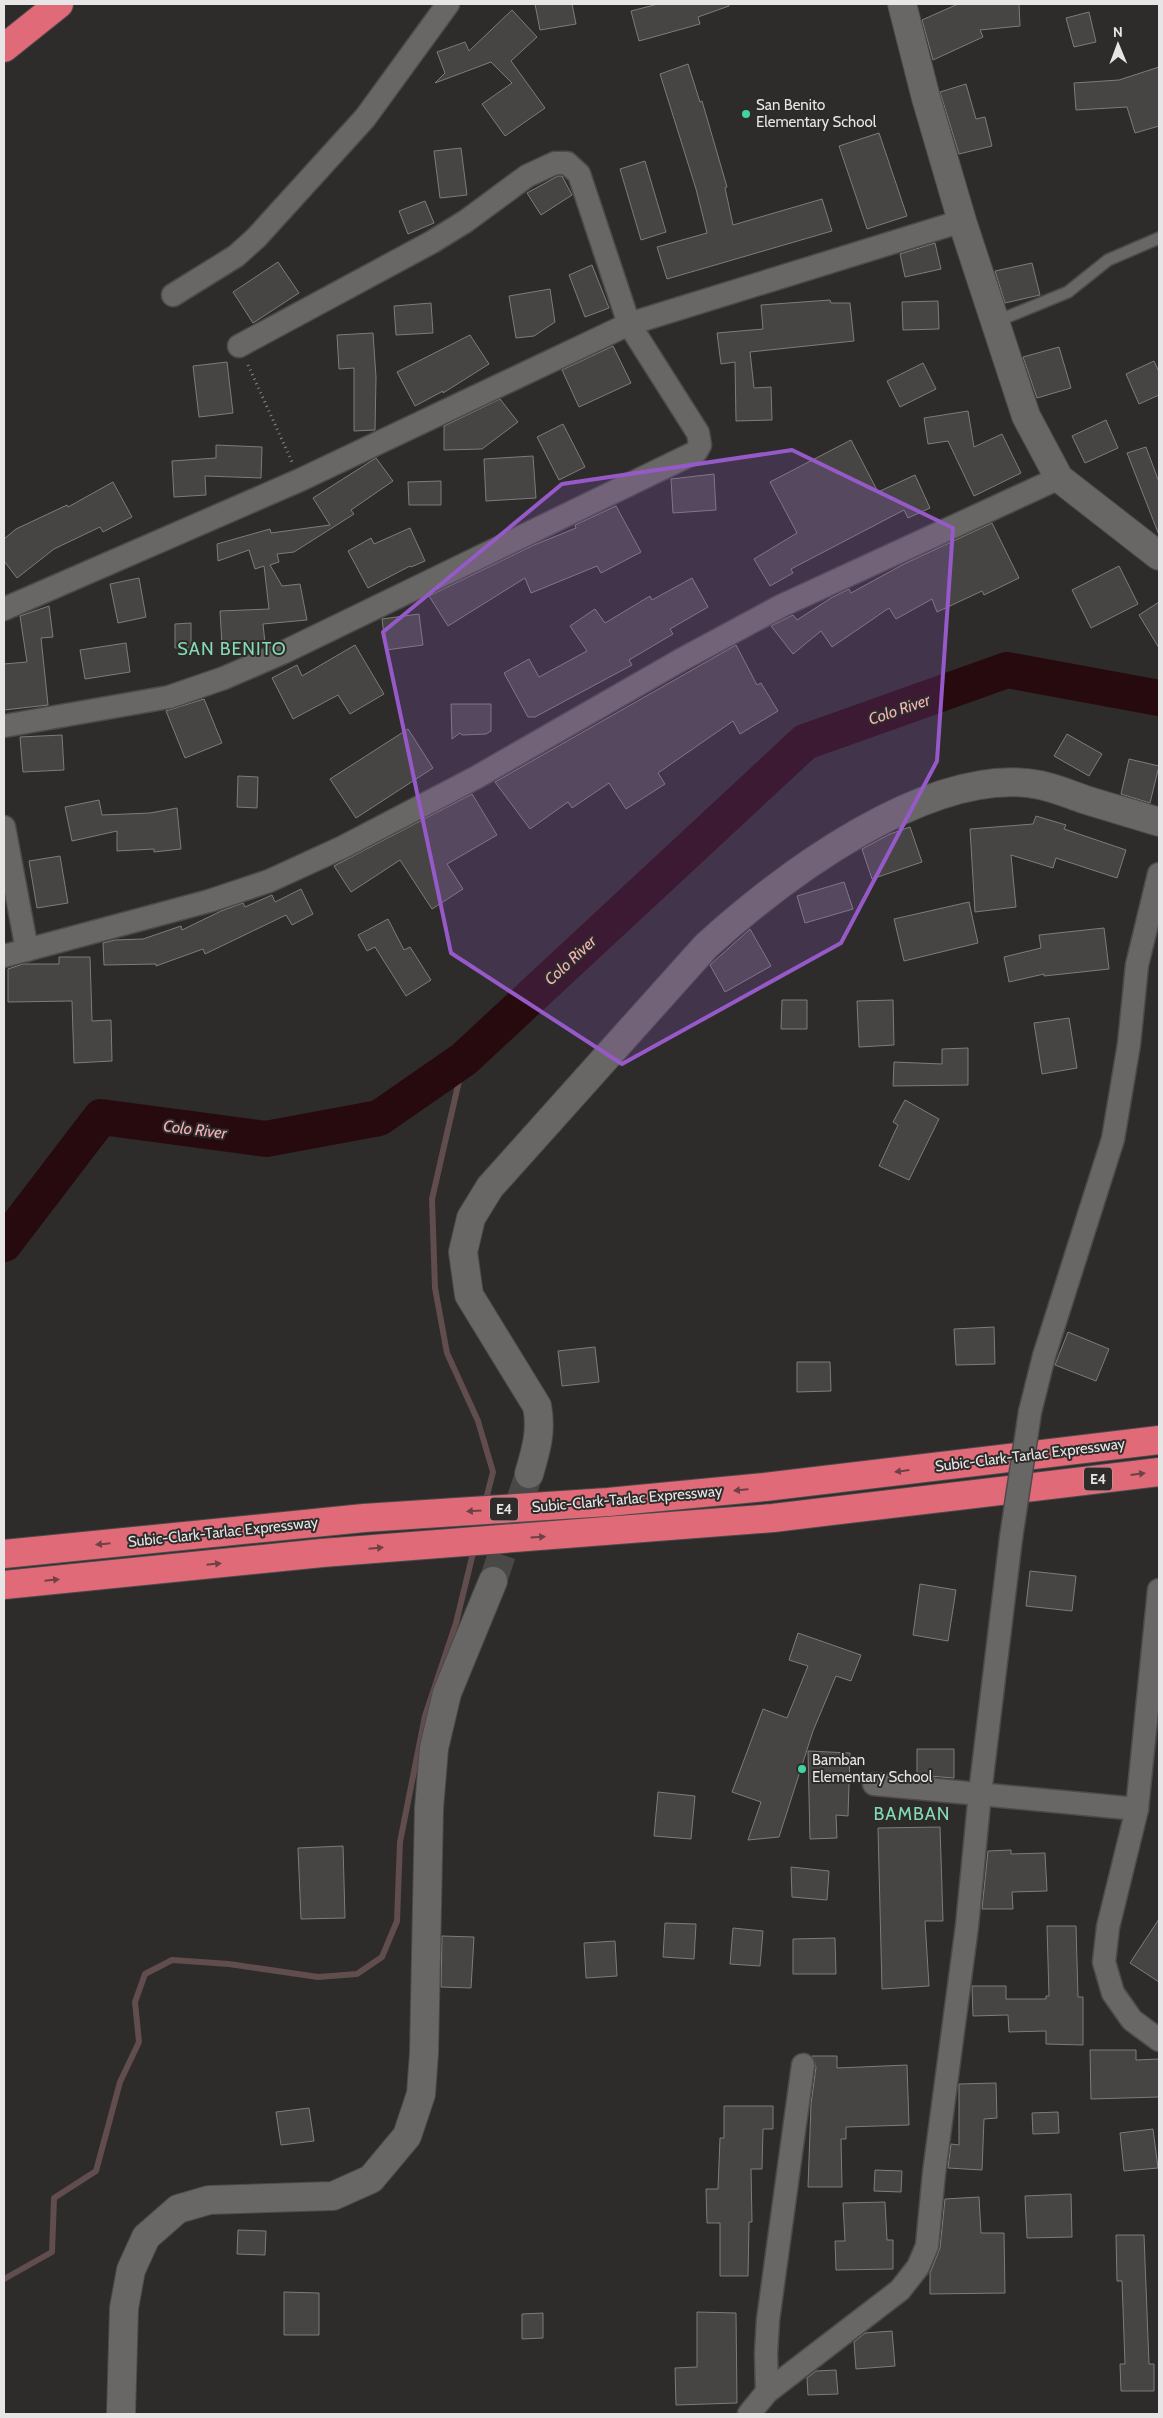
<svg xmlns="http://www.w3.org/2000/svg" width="1163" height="2418" viewBox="0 0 1163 2418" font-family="Cabin,sans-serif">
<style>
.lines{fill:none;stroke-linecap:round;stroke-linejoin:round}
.stream{stroke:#614c4e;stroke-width:6}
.river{stroke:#270a0e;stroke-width:36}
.building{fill:#474444;stroke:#7e7b7b}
.secondary-tunnel{stroke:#4a4747;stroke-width:28;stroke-dasharray:28 14;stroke-linecap:butt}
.lane-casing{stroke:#4c4a4a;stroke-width:14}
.street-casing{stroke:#4c4a4a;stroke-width:25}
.secondary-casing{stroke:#4c4a4a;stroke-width:30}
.highway-casing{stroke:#4c4a4a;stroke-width:30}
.path{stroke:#888585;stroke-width:3;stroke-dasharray:1 4;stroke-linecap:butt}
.lane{stroke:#696666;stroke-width:11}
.street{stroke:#696666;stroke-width:22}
.secondary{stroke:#696666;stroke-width:28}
.highway{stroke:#e16a78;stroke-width:28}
.street-bridge-casing{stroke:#4c4a4a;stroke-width:25;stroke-linecap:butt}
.street-bridge{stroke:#696666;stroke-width:22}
.oneway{fill:#6d4146}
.marked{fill:#965ac8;fill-opacity:0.2;stroke:#965ac8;stroke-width:4;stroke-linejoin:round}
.poi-dot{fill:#42d4a0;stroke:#2e2b2b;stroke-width:2}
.labels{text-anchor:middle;stroke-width:4;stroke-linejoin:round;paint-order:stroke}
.shield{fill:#2e2b2b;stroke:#b0adad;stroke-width:1}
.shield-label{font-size:14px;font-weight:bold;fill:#e7e5e5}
.poi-label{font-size:15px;fill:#e7e5e5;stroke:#2e2b2b;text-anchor:start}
.street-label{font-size:15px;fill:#e7e5e5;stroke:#2e2b2b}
.water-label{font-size:16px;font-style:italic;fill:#f5b1b5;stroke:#2e2b2b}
.quarter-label{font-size:18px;letter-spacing:1px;fill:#83dab5;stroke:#2e2b2b}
</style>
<rect width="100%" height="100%" fill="#2e2b2b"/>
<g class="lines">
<!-- stream -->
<g class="stream">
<polyline points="464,1059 432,1199 435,1288 447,1353 478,1421 493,1472 485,1503"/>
<polyline points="4,2279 52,2252 54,2198 96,2171 120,2082 139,2042 135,2002 145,1974 172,1960 229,1964 318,1977 357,1974 382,1957 397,1921 400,1842 425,1716 456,1623 474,1549"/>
</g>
<!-- river -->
<polyline class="river" points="4,1244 101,1117 266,1139 379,1118 464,1059 805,742 1007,670 1159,698"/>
</g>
<!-- building -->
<g class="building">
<polygon points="535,4 572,4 576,24 540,30"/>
<polygon points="658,4 729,4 729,6 698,17 700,24 639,41 631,11"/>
<polygon points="958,4 1019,4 1020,26 980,30 983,37 933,60 922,20"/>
<polygon points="512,10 537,37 511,61 545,108 505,136 482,104 512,83 491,62 435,83 445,73 437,52 465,42 469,51"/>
<polygon points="1089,12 1096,42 1074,47 1066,18"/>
<polygon points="688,64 700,102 702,101 727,187 725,188 733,225 822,199 832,231 667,279 657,247 707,233 696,189 660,74"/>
<polygon points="1159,67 1159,126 1135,133 1127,107 1076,110 1074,83 1119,80"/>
<polygon points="966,84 976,119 985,117 992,146 959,154 940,92"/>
<polygon points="879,133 907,216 867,229 839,146"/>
<polygon points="461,148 467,195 440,198 434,151"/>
<polygon points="645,161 666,232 641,240 620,169"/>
<polygon points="558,176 562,176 572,195 541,215 527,193"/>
<polygon points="425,201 434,223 408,234 399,211"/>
<polygon points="935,243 941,269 905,277 900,254"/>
<polygon points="278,262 299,293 253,323 233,292"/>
<polygon points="1032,263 1040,295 1005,303 995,271"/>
<polygon points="592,265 609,308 585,317 569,275"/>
<polygon points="550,289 555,322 534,336 516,338 509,296"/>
<polygon points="830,300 831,303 850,303 854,341 750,352 754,388 771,387 772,420 736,421 735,362 721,364 717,333 763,329 761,305"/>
<polygon points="938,301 939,329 903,330 902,302"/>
<polygon points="431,303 433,333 396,335 394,306"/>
<polygon points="373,333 376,377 375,430 354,431 354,368 339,369 337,335"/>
<polygon points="470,335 489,364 443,393 443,391 415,406 397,372"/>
<polygon points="613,346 631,383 579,407 562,370"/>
<polygon points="1059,347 1071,388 1037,398 1023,357"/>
<polygon points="1154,361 1159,372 1159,395 1139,404 1126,374"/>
<polygon points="227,362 233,413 199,417 193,366"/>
<polygon points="923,363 936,389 900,407 887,381"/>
<polygon points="500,399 518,422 482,449 444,450 444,426"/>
<polygon points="968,411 974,447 1002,434 1021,473 974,496 948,441 928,444 924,418"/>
<polygon points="1106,420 1118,448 1085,463 1072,436"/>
<polygon points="563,424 585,467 559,480 537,437"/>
<polygon points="851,440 878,492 915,475 930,508 908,518 904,510 791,569 793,573 770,586 754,559 797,533 770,482"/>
<polygon points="216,445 262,447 261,478 205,476 206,495 174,497 172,461 216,458"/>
<polygon points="1146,447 1159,482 1159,535 1127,453"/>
<polygon points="533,456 536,498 486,501 484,459"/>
<polygon points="376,458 393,481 351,510 354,514 294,552 277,554 279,562 270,565 282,586 300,584 307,620 263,624 265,643 222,645 220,611 269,609 264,566 255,569 249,550 218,561 217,544 270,529 271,533 330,525 313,498"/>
<polygon points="714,474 716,510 673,513 671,479"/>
<polygon points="441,481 441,505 409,505 408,482"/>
<polygon points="113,482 132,517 103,532 100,527 54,549 17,578 4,561 4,539 16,529 67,505 68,507"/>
<polygon points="616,506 641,552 601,573 597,566 531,593 525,578 448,626 429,596 534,545 576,528 575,525"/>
<polygon points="992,523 1019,578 984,595 982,591 937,612 932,599 896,619 889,608 832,647 821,631 793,654 771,626 793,615 797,620 831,598 849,589 851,593 902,565"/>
<polygon points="410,528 425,561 411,567 410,566 368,588 348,551 371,538 374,544"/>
<polygon points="1119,566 1138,604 1091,628 1072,590"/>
<polygon points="139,578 146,617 118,623 110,584"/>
<polygon points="692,578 708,607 670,629 673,634 629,660 632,665 535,717 528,717 504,673 529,659 539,677 587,651 570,626 595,609 605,623 650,596 652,600"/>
<polygon points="1159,602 1159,648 1139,615"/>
<polygon points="49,606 53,637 41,638 48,705 4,710 4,664 27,662 20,616"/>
<polygon points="419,614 423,645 386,650 382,619"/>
<polygon points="191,623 191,648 175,648 175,624"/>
<polygon points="126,643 130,672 85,679 80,650"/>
<polygon points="355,645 384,694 350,714 338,695 293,719 272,678 297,665 302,676"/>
<polygon points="736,645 757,685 761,683 778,711 740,734 733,721 658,773 665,784 626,809 609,783 572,808 568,802 530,829 495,782"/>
<polygon points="204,699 222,743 185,758 166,711"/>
<polygon points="451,704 491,704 491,731 486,734 462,735 460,733 452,739"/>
<polygon points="408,729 433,768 356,818 330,779"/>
<polygon points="1067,734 1102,754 1089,776 1054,756"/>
<polygon points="62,735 64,770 23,772 20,737"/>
<polygon points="1129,759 1159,766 1150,803 1121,794"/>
<polygon points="238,776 258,777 257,808 237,807"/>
<polygon points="472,794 497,835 447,864 463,889 432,909 400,860 351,892 334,866"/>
<polygon points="99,800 102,815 150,813 177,808 181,849 154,852 154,849 117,851 117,831 72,841 65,807"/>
<polygon points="1036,816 1066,825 1064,829 1126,850 1117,878 1056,858 1053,868 1011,855 1016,907 975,912 970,829 1033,824"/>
<polygon points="910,827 922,862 872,879 862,849 890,834"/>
<polygon points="60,856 68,903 37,908 29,861"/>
<polygon points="844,882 853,909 805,923 797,896"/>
<polygon points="301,889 313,914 292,925 286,915 205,954 203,949 156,966 156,964 104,965 103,943 115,940 143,939 181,926 182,930 221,911 243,903 245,907 272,895 275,902"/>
<polygon points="969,902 978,943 904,961 894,919"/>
<polygon points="388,919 404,950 410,947 431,980 406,996 375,947 367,951 358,935"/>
<polygon points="1104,928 1109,969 1044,976 1044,974 1009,982 1004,957 1041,948 1039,935"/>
<polygon points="750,929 771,966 725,992 710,965"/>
<polygon points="59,957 90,957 92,1021 111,1020 112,1061 74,1063 72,1001 8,1002 8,969 23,964 59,964"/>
<polygon points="782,1000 807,1000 807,1029 781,1029"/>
<polygon points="893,1000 894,1045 859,1047 857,1001"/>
<polygon points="1069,1018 1077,1068 1042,1074 1034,1023"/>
<polygon points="968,1048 968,1085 893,1086 894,1062 942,1064 942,1049"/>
<polygon points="905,1100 939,1119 909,1180 879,1166 898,1125 893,1122"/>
<polygon points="994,1327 995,1364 956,1365 954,1329"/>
<polygon points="1068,1332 1109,1349 1096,1381 1055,1365"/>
<polygon points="595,1347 599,1382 562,1386 558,1351"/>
<polygon points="797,1362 830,1362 831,1391 797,1392"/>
<polygon points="1030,1571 1076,1576 1072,1611 1026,1606"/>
<polygon points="920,1584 956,1590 948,1641 913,1635"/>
<polygon points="798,1633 861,1655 851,1681 836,1676 813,1731 779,1837 748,1840 761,1802 732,1792 763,1709 787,1718 808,1666 789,1660"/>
<polygon points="917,1749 954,1749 954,1778 917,1775"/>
<polygon points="808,1751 850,1753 848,1816 836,1815 837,1838 810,1839"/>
<polygon points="658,1792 695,1796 691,1839 654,1836"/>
<polygon points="940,1827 943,1921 925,1921 929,1986 882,1989 878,1828"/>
<polygon points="343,1846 345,1918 301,1919 298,1848"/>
<polygon points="1011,1850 1011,1854 1045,1853 1047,1891 1012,1892 1013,1909 982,1909 988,1851"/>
<polygon points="791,1867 829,1871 827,1900 792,1897"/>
<polygon points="1159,1919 1159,1982 1130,1963"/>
<polygon points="665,1923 696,1924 694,1959 663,1957"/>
<polygon points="1047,1926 1076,1926 1078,1997 1083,1997 1083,2045 1046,2044 1046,2031 1009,2032 1008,2015 973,2016 972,1986 1006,1986 1006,1999 1046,1999 1046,1996 1049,1996"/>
<polygon points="733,1928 763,1931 760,1966 730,1964"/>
<polygon points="442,1936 474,1937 471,1988 441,1987"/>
<polygon points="835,1938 836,1974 793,1974 793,1939"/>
<polygon points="615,1941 617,1976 586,1978 584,1943"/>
<polygon points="1090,2050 1136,2050 1136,2060 1159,2059 1159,2097 1091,2099"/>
<polygon points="812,2056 837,2056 837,2068 907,2065 909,2125 846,2127 846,2139 841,2139 842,2187 808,2187 811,2104 816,2067"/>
<polygon points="996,2083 997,2118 984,2119 982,2170 948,2168 951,2144 959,2145 959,2084"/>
<polygon points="724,2106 773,2106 773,2129 763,2129 762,2169 751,2169 752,2222 749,2222 748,2276 720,2276 720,2223 707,2223 706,2189 718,2189 720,2138 724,2138"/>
<polygon points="309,2108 314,2141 281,2145 276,2112"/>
<polygon points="1058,2112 1059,2133 1033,2134 1032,2113"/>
<polygon points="1153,2129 1158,2168 1124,2171 1120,2133"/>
<polygon points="875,2170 902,2171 901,2192 874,2191"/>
<polygon points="1071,2194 1072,2237 1027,2238 1025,2196"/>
<polygon points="979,2197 981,2233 1004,2233 1005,2293 930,2294 930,2273 940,2248 945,2199"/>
<polygon points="885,2202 887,2240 893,2240 893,2269 836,2270 835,2241 845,2241 843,2203"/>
<polygon points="238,2230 266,2231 265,2255 237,2254"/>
<polygon points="1116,2235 1144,2235 1149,2364 1154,2364 1154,2391 1121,2391 1120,2364 1125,2364 1122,2281 1117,2281"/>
<polygon points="284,2292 319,2293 319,2335 284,2335"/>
<polygon points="697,2312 736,2313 737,2403 676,2405 675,2368 697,2367"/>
<polygon points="543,2313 543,2338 522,2339 522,2314"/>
<polygon points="892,2331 895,2366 856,2369 854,2342 865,2333"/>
<polygon points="836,2370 838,2394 808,2395 807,2378 816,2371"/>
</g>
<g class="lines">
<!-- secondary-tunnel -->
<polyline class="secondary-tunnel" points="493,1581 529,1474"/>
<defs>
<polyline id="lane" points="995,322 1068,292 1108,260 1159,238"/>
<g id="street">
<polyline points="173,295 236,256 256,238 365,118 448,4"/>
<polyline points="4,609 300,480 629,324 962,221"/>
<polyline points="4,726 169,697 224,678 282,653 696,452 700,445 698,433 629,324 579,174 567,163 555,163 527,176 466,221 432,242 239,346"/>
<polyline points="4,827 27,950"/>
<polyline points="4,956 209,901 269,881 343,847 477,777 679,661 781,606 1059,478"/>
<polyline points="1030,1412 1044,1356 1113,1139 1129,1044 1137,965 1159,874"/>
<polyline points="1159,1590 1137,1809 1108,1927 1104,1962 1113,1993 1132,2020 1159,2040"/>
<polyline points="874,1784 1137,1809"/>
<polyline points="767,2392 766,2353 768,2320 803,2065"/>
<polyline points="749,2414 767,2392 900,2290 918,2267 927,2246 934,2173 967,1926 980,1793 1011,1538"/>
</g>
<g id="secondary">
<polyline points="902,4 926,98 962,221 1026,416 1059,478 1159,556"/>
<path d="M529 1474C536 1450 542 1431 537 1406L469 1295 463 1252 471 1218 490 1187 706 946C782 877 932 763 1040 785 1055 788 1069 794 1083 799 1108 807 1134 814 1159 822"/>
<polyline points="121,2414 124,2308 131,2270 146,2237 178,2209 209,2200 333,2196 371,2179 407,2136 421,2094 424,2053 429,1808 434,1748 447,1693 493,1581"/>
</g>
<g id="highway">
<polyline points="4,48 59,4"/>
<polyline points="4,1554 364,1518 608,1502 765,1487 1159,1440"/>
<polyline points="4,1585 322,1553 773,1518 1159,1472"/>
</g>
</defs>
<!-- lane casing -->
<use href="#lane" class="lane-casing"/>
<!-- street casing -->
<use href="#street" class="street-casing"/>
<!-- secondary casing -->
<use href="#secondary" class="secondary-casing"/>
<!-- highway casing -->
<use href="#highway" class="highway-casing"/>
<!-- path -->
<polyline class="path" points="248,365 292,462"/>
<!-- lane -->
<use href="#lane" class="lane"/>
<!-- street -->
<use href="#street" class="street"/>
<!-- secondary -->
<use href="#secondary" class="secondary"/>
<!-- highway -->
<use href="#highway" class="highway"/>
<defs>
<polyline id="street-bridge" points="1011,1538 1030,1412"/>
</defs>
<!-- street-bridge casing -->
<use href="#street-bridge" class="street-bridge-casing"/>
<!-- street-bridge -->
<use href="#street-bridge" class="street-bridge"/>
</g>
<!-- one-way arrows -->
<defs><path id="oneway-solid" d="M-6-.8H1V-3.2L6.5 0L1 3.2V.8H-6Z" transform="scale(1.25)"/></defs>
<g class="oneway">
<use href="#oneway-solid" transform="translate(902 1471) rotate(173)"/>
<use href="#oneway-solid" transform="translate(1138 1474) rotate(-7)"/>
<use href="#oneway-solid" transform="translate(741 1490) rotate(175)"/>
<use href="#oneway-solid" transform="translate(474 1511) rotate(176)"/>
<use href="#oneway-solid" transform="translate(538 1537) rotate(-4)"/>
<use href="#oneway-solid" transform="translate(103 1544) rotate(174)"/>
<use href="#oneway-solid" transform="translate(376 1548) rotate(-5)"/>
<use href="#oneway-solid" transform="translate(214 1564) rotate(-6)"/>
<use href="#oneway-solid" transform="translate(52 1580) rotate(-6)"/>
</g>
<!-- marked area -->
<path class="marked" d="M792 450 953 528 937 761 841 943 622 1064 451 953 383 632 562 484Z"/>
<!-- markers -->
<g class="poi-dot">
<circle cx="746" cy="114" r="5"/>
<circle cx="802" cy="1769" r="5"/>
</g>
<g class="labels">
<!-- shield labels -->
<g class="shield">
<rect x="1084" y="1467.5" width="28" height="23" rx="4"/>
<rect x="490" y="1497.5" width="28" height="23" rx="4"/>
</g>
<g class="shield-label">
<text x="1098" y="1484">E4</text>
<text x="504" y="1514">E4</text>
</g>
<!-- poi labels -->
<g class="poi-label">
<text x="756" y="110">San Benito<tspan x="756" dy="17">Elementary School</tspan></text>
<text x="812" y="1765">Bamban<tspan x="812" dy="17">Elementary School</tspan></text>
</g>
<!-- street labels -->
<g class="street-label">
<text transform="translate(1030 1455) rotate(-7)" y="5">Subic-Clark-Tarlac Expressway</text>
<text transform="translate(627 1499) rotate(-5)" y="5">Subic-Clark-Tarlac Expressway</text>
<text transform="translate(223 1532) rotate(-6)" y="5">Subic-Clark-Tarlac Expressway</text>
</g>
<!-- water labels -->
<g class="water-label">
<text transform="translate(899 709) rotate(-19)" y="6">Colo River</text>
<text transform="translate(570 960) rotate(-43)" y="6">Colo River</text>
<text transform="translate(195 1129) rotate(7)" y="6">Colo River</text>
</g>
<!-- quarter labels -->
<g class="quarter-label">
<text x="232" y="655">SAN BENITO</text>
<text x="912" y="1820">BAMBAN</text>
</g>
</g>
<!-- border -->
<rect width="1163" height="2418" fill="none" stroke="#e7e5e5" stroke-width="10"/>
<!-- north arrow -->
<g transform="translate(1118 45) rotate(359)" stroke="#2e2b2b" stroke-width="4" paint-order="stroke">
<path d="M0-4L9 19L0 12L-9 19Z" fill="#e7e5e5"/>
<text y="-8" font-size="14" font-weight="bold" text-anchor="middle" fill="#e7e5e5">N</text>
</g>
</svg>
